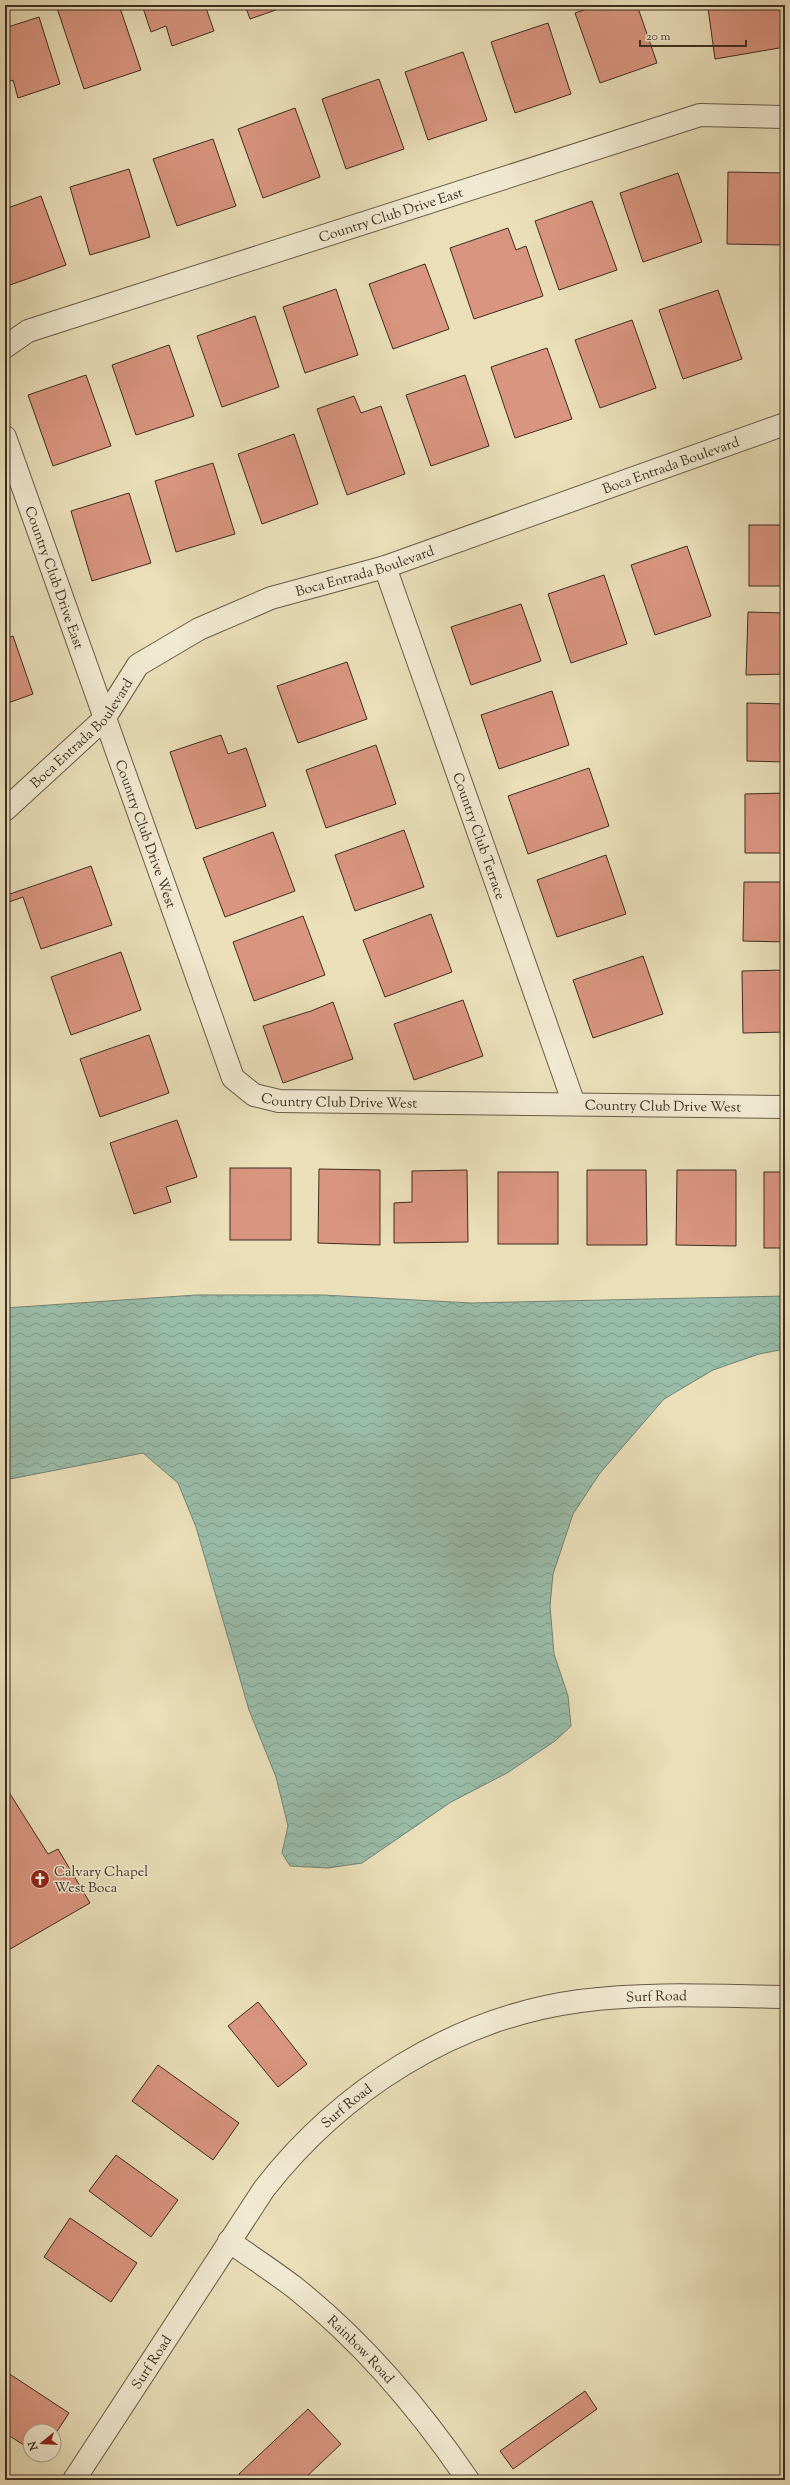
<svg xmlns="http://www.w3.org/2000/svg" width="790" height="2485" viewBox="0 0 790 2485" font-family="'Sorts Mill Goudy',serif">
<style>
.water{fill:url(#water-waves);stroke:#748374}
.building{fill:#d9957f;stroke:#3d2d22}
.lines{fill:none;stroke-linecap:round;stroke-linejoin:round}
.street-casing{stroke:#685a48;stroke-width:24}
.street{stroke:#f1ead2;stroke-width:22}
.labels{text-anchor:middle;stroke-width:3;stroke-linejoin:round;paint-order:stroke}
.street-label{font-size:14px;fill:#3d2d22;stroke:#f1ead2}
.poi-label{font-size:14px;fill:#3d2d22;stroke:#f1ead2;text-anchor:start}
</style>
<defs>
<pattern id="water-waves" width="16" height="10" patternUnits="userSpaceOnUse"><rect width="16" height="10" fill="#99bdaa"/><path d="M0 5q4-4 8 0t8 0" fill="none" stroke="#7e9a8a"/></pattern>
</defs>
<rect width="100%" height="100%" fill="#eadfb9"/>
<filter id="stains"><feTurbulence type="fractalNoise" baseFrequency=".005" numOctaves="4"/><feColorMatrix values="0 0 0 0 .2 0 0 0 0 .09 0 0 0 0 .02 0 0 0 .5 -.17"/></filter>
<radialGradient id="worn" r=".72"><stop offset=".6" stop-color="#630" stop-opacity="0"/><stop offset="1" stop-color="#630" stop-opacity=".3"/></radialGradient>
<!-- water -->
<polygon class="water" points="196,1295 323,1295 471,1303 785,1296 785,1349 759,1354 713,1370 664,1399 600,1473 573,1514 553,1574 550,1606 554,1654 568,1696 571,1726 555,1741 507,1773 451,1802 362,1863 328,1868 290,1866 282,1853 288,1826 276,1777 249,1710 196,1527 178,1483 143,1453 5,1480 5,1308"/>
<!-- building -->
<g class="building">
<polygon points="56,5 119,5 141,70 84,89"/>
<polygon points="142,5 205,5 214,31 172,46 166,26 151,32"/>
<polygon points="222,5 234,5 224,9"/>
<polygon points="245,5 290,5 250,19"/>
<polygon points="598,5 637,5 657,63 600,83 575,13"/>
<polygon points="727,5 783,5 785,47 715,59 708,8"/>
<polygon points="5,17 8,27 39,17 60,84 18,98 13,80 5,83"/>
<polygon points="548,23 571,94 515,113 491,42"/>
<polygon points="463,52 487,120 428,140 405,72"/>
<polygon points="379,79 404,149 346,169 322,99"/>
<polygon points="295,108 320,177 263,198 238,129"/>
<polygon points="213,139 236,206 177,226 153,159"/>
<polygon points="129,169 150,237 90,255 70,187"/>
<polygon points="728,172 785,173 785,245 727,244"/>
<polygon points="678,173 702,242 643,262 620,193"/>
<polygon points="41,196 66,265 10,285 5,272 5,209"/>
<polygon points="592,201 617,270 559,290 535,221"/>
<polygon points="508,228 516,250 526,246 543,296 474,319 450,248"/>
<polygon points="425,264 449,329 393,349 369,284"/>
<polygon points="336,289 358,355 305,373 283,307"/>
<polygon points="718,290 742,359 683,379 659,310"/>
<polygon points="255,316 279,387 222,407 197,336"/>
<polygon points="632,320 656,388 600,408 575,340"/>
<polygon points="169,345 194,416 136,435 112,365"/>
<polygon points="547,348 572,419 515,438 491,367"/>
<polygon points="86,375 111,446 53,466 28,395"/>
<polygon points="465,375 489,446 431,466 406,395"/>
<polygon points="354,396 361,413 381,406 405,474 347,495 317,409"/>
<polygon points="294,434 318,504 262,524 238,454"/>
<polygon points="213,463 235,534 176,552 155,481"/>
<polygon points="129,493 151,563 92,581 71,511"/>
<rect x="749" y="525" width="36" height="61"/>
<polygon points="687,546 711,616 655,635 631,565"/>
<polygon points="604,575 627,644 571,663 548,594"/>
<polygon points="521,604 541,661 471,685 451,627"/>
<polygon points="748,612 785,613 785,674 746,675"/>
<polygon points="13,636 33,694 5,704 5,639"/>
<polygon points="347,662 367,719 298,743 277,686"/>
<polygon points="552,691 569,745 499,769 481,715"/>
<polygon points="747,703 785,704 785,762 747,761"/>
<polygon points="221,735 228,754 246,748 266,806 196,829 170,752"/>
<polygon points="376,745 396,804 326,828 306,770"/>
<polygon points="589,768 609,826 528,854 508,796"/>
<polygon points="785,793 785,853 745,853 745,794"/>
<polygon points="404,830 424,887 355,911 335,855"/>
<polygon points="273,832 295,891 225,917 203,858"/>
<polygon points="606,855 626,914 557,937 537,880"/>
<polygon points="91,866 112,925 41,949 23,897 9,902 7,895"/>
<polygon points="744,882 785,882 785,942 743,941"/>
<polygon points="431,914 452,972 385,997 363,940"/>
<polygon points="303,916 325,975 254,1001 233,942"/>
<polygon points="121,952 141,1010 71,1035 51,977"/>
<polygon points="643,956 663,1014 593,1038 573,980"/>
<polygon points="785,970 785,1032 743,1033 742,971"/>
<polygon points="463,1000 483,1056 414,1080 394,1024"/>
<polygon points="333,1002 353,1059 283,1083 263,1026 311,1011"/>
<polygon points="149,1035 169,1093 100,1117 80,1059"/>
<polygon points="177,1120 197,1177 166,1187 171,1202 134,1214 110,1143"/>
<rect x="230" y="1168" width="61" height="72"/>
<polygon points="319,1169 380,1170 380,1245 318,1243"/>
<polygon points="467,1170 468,1242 394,1243 394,1203 412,1202 412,1171"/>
<polygon points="587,1170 646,1170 647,1245 587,1245"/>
<polygon points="677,1170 736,1170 736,1246 676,1245"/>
<rect x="498" y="1172" width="60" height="72"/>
<rect x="764" y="1172" width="21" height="76"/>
<polygon points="5,1786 48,1854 58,1849 90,1903 5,1952"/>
<polygon points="258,2002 307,2064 278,2087 228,2026"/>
<polygon points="158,2065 239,2123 213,2160 132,2101"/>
<polygon points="116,2155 178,2200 151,2237 89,2191"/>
<polygon points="70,2218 137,2263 111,2302 44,2257"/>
<polygon points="5,2371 69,2413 54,2436 54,2431 30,2431 30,2449 5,2433"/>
<polygon points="585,2391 597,2409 513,2469 500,2451"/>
<polygon points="308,2409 341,2444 303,2480 245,2480 239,2474"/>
</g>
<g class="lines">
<defs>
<g id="street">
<path id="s1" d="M5 347 28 331 700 115 785 117"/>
<path id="s2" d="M5 437 233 1078 254 1095 279 1101 785 1107"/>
<path id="s3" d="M385 567 574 1104"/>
<path id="s4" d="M5 810 104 719 138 665 199 629 271 598 385 567 785 424"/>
<path id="s5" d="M229 2241C251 2257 273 2271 294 2287 362 2341 419 2408 468 2480"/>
<path id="s6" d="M74 2480 264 2189C341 2090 454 2018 580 2001 647 1992 717 1996 785 1997"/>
</g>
</defs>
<!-- street casing -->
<use href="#street" class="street-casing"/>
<!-- street -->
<use href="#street" class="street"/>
</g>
<!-- icons -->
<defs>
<symbol id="church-disc" viewBox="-11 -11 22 22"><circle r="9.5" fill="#8f2418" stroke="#f1ead2"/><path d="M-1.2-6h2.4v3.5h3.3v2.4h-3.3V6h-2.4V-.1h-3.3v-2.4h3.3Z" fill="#fff"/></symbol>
</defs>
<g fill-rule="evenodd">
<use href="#church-disc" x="29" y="1868" width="22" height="22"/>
</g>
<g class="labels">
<!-- street labels -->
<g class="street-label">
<text dy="5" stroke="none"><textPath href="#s1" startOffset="409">Country Club Drive East</textPath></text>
<text dy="5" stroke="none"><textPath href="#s4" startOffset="769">Boca Entrada Boulevard</textPath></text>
<text dy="5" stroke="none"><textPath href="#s4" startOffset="445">Boca Entrada Boulevard</textPath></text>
<text dy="5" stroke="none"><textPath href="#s2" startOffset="149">Country Club Drive East</textPath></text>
<text dy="5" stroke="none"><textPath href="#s4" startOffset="109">Boca Entrada Boulevard</textPath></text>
<text dy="5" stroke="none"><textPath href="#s2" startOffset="421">Country Club Drive West</textPath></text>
<text dy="5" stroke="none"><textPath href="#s3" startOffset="285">Country Club Terrace</textPath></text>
<text dy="5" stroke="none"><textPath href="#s2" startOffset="793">Country Club Drive West</textPath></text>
<text dy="5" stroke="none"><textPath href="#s2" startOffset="1117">Country Club Drive West</textPath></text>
<text dy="5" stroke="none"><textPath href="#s6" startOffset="801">Surf Road</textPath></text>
<text dy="5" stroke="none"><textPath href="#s6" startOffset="465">Surf Road</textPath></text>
<text dy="5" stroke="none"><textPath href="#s5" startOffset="171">Rainbow Road</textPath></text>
<text dy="5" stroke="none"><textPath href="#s6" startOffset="141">Surf Road</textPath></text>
</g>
<!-- poi labels -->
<g class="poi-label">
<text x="54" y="1876">Calvary Chapel<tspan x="54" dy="16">West Boca</tspan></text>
</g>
</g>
<!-- margin -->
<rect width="790" height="2485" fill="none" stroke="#eadfb9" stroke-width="20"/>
<rect x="6" y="6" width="778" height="2473" fill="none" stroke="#3d2d22" stroke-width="2"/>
<rect x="10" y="10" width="770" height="2465" fill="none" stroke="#3d2d22"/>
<!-- north arrow -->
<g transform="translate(42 2443) rotate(252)"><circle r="19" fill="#f1ead2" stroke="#a99e8c"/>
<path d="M0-3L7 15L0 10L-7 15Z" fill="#8f2418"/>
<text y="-6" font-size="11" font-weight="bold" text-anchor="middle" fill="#3d2d22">N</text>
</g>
<!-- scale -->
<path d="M640 40v6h106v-6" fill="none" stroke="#3d2d22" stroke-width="2"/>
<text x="646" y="40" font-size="12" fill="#3d2d22" stroke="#f1ead2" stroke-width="3" paint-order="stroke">20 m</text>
<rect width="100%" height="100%" filter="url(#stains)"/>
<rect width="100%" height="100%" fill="url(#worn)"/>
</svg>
